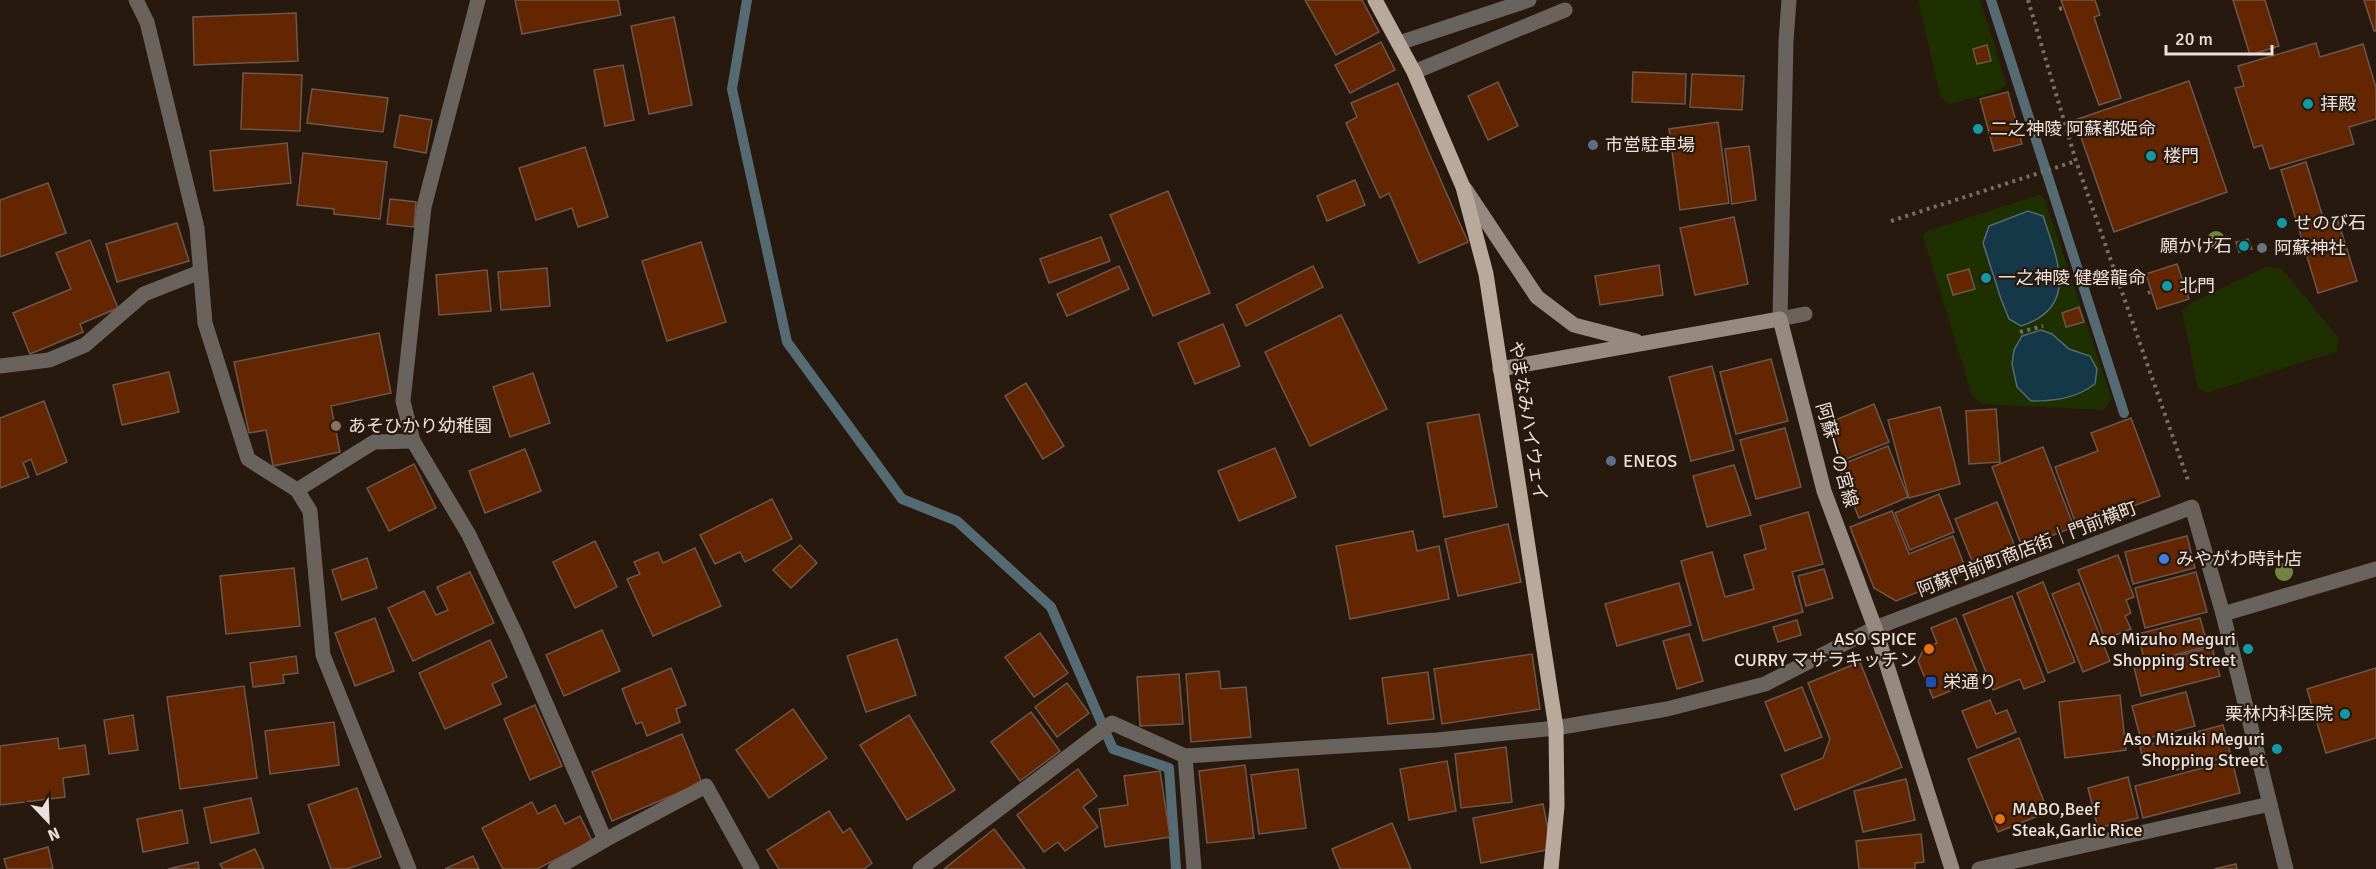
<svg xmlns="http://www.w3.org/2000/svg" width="2376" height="869" viewBox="0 0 2376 869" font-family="Signika,'Noto Sans JP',sans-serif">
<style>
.green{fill:#1e3000}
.water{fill:#143848;stroke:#556b74;stroke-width:1.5}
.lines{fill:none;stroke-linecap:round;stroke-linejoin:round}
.stream{stroke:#556b74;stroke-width:10}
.building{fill:#632600;stroke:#6b574d;stroke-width:1.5}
.path{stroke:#796c63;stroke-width:4;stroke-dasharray:3 4.5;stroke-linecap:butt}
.service{stroke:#6a625c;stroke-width:15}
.minor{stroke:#6a625c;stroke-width:15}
.tertiary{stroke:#6a625c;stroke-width:15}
.secondary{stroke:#968a80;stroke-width:15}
.primary{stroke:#b9a99c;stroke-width:15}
.tree{fill:#708541}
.culture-dot{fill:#0f9aa8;stroke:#28190f;stroke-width:2}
.service-dot{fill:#5c6f8a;stroke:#28190f;stroke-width:2}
.worship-dot{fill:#6b7280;stroke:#28190f;stroke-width:2}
.education-dot{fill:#8d6e63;stroke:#28190f;stroke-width:2}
.shop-dot{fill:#3f7fe0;stroke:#28190f;stroke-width:2}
.food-dot{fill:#e8710a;stroke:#28190f;stroke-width:2}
.transit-dot{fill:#1a4fb4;stroke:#28190f;stroke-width:2}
.labels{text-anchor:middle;stroke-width:4.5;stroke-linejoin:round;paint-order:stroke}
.poi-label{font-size:18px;fill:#ece1da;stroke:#28190f;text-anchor:start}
.street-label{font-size:18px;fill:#ece1da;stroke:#28190f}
</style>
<rect width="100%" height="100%" fill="#28190f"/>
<!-- green -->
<g class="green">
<polygon points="1918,0 1980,0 2006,83 2001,90 1950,104 1941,98"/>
<polygon points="2039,195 2044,197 2112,399 2104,410 1981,404 1972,395 1923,236 1927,231"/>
<polygon points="2266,267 2281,268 2338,337 2337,351 2207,393 2198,388 2182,311 2191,303"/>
</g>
<!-- water -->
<g class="water">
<path d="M2028 211 2043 216C2057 259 2080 307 2021 326L2009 319 2001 299 1983 243 1989 226Z"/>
<path d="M2041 330 2052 334 2069 349 2090 356 2097 369 2095 384C2075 399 2054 401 2031 401L2017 387 2012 364 2014 350 2022 336Z"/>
</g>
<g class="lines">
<!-- stream -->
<g class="stream">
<polyline points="747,0 732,89 787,342 902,499 957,521 1051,607 1113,749 1169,768 1176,869"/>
<polyline points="1991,0 2124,413"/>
</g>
</g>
<!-- building -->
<g class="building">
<polygon points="515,0 618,0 621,15 522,34"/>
<polygon points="1305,0 1362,0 1379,32 1336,55"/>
<polygon points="2061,0 2095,0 2100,15 2094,17 2121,98 2099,105"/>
<polygon points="2233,0 2265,0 2279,46 2250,55"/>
<polygon points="2364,0 2376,0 2376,31 2374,31"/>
<polygon points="296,13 298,61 194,65 193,17"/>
<polygon points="674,17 692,105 649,114 631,26"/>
<polygon points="1381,42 1395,70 1350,93 1335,65"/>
<polygon points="2316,43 2320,57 2363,44 2376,88 2376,119 2349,127 2354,144 2270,169 2262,145 2254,148 2235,88 2244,86 2238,66"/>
<polygon points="1987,45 1991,61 1977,64 1973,49"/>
<polygon points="623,65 634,120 605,126 594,70"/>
<polygon points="1633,72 1686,74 1685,104 1632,102"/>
<polygon points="243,73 302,75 300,131 241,129"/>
<polygon points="1692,74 1744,76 1742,110 1690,107"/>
<polygon points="2189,81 2227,192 2114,232 2075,120"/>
<polygon points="1498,82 1518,126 1488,140 1468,96"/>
<polygon points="1398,83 1468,242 1419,263 1389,193 1380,198 1346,123 1357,117 1351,103"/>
<polygon points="312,89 388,98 383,132 307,123"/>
<polygon points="2008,92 2022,144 1994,151 1980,99"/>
<polygon points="400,115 432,120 426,153 394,147"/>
<polygon points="1718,122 1729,203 1680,210 1669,129"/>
<polygon points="287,143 291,183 214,191 210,151"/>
<polygon points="1749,146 1756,200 1732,204 1725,149"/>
<polygon points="585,147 608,217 578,227 572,208 536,220 519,168"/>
<polygon points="303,153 387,162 380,219 334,214 334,209 297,205"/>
<polygon points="2306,162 2325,224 2338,221 2357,281 2318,293 2281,170"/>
<polygon points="1355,180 1365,205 1327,221 1317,196"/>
<polygon points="48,183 66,233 0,257 0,200"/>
<polygon points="1168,191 1210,293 1153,316 1110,215"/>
<polygon points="390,199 416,202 414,227 387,224"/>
<polygon points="1734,217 1748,284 1695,295 1680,228"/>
<polygon points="177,223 189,261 117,282 106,244"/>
<polygon points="1101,237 1110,261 1049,283 1040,259"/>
<polygon points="2248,239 2252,249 2239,252 2236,242"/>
<polygon points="90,240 118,308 80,324 83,332 30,354 13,313 71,289 56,253"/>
<polygon points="701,242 726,322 667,341 642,261"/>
<polygon points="2177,264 2189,299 2157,309 2146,274"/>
<polygon points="1659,265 1663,295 1600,305 1595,276"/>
<polygon points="1119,266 1129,289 1067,316 1057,294"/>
<polygon points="1313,266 1323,287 1246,326 1236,305"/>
<polygon points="547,268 550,306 501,310 498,272"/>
<polygon points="1969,269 1975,289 1953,295 1947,275"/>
<polygon points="487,270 491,311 439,315 436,275"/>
<polygon points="2079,307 2084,322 2066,327 2062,313"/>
<polygon points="1341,315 1387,409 1310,446 1265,352"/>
<polygon points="1223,324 1240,366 1195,384 1178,343"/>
<polygon points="379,333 391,393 331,406 340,452 273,466 266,430 249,433 234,362"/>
<polygon points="1771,359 1788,421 1736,434 1720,372"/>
<polygon points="1712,366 1734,450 1691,461 1669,377"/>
<polygon points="169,372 179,412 122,425 113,385"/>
<polygon points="533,373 550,423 510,437 493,387"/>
<polygon points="1026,383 1064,446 1043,459 1005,396"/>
<polygon points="44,401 67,462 37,475 31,459 23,463 29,477 0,488 0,418"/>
<polygon points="1874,404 1889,442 1841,461 1826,424"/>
<polygon points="1940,407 1960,484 1909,498 1888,420"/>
<polygon points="1996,409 2000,462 1969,464 1966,411"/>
<polygon points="1479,414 1497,507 1444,517 1427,423"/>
<polygon points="2131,418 2160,496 2077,527 2055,467 2098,451 2091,433"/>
<polygon points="1785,428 1801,487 1756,499 1740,440"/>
<polygon points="1888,446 1908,497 1859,518 1838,466"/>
<polygon points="2043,447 2074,527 2022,547 1992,467"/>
<polygon points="1275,448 1296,497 1239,521 1218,471"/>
<polygon points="525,449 541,491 485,513 469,471"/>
<polygon points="414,464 436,508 389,531 367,488"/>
<polygon points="1734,465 1751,515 1707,527 1693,476"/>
<polygon points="1939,494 1954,532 1910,550 1895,513"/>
<polygon points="772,499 792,539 745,562 740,552 715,564 700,535"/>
<polygon points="1997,502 2018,554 1976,571 1955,519"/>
<polygon points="1892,511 1909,554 1953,536 1967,572 1896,601 1874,588 1850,527"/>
<polygon points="1808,512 1823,564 1792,572 1803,612 1703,641 1681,561 1712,552 1725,597 1754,589 1744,555 1766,549 1760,526"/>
<polygon points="1508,524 1521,582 1458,596 1445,539"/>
<polygon points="1413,531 1417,551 1439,546 1449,599 1350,619 1336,546"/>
<polygon points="2187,536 2195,568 2133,584 2125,552"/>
<polygon points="595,541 617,587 575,608 553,562"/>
<polygon points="800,545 817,563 791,588 773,570"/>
<polygon points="695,548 721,606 653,636 627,579 640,574 634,562 658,552 663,563"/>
<polygon points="2118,555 2134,597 2126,600 2131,613 2125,616 2131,629 2105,639 2078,570"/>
<polygon points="367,558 377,588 342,600 332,570"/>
<polygon points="294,568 300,626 226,634 220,576"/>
<polygon points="1824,569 1833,598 1806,606 1798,576"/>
<polygon points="470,572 494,623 413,661 388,608 424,591 436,615 448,610 437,587"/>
<polygon points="2196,572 2207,612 2145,628 2135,588"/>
<polygon points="2043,582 2075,662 2048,673 2017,593"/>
<polygon points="1679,583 1691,625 1617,646 1605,604"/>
<polygon points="2079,583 2110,661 2083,672 2052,594"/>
<polygon points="2012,596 2045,681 2024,689 2020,679 1993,690 1963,615"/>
<polygon points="375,618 394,671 355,686 335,633"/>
<polygon points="1956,618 1980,679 1933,698 1918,661 1924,648 1937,643 1931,628"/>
<polygon points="2200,618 2208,646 2145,663 2138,634"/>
<polygon points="1797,620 1801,635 1778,642 1773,627"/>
<polygon points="602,630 620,671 564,696 546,655"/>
<polygon points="1040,633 1068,673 1034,697 1005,657"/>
<polygon points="1689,634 1703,681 1677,689 1663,641"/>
<polygon points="897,639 916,695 866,712 847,656"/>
<polygon points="490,640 507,677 492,684 501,704 445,729 419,673"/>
<polygon points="2212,647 2220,676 2141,696 2134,667"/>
<polygon points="1532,654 1540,709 1442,724 1434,669"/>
<polygon points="296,656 298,673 283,675 284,683 253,687 250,663"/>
<polygon points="1860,662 1902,767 1795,810 1781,775 1823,758 1830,739 1808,683"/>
<polygon points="671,668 686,705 676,709 680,722 647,736 642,722 636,724 622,689"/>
<polygon points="2376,668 2376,738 2326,753 2307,689"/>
<polygon points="1219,671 1221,689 1246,687 1251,737 1191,742 1186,674"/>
<polygon points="1428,672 1434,719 1388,724 1382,678"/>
<polygon points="1179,674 1183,724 1140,726 1137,677"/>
<polygon points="1067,683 1089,713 1057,737 1035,707"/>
<polygon points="244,686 257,778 180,789 167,697"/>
<polygon points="1802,687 1822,737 1785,751 1765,702"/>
<polygon points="2186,692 2195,726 2141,740 2132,706"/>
<polygon points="2120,695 2126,750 2065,758 2059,702"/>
<polygon points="1990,700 1996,714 2007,710 2016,732 1977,748 1962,711"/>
<polygon points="535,705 562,766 530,780 504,719"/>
<polygon points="793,709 827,758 769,798 736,750"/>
<polygon points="1031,712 1060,751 1020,781 991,742"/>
<polygon points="133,715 138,750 109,754 104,720"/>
<polygon points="909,715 955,790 907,820 860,745"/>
<polygon points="334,722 339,765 270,774 265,731"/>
<polygon points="2223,725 2231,756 2172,771 2169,758 2144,764 2140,747"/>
<polygon points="682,734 702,783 612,821 592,772"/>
<polygon points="58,738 59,749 85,745 89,774 63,778 65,797 0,805 0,746"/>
<polygon points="2019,738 2048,812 1998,832 1968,759"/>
<polygon points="1506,747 1512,802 1461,808 1455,754"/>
<polygon points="2232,760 2240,793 2143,818 2135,786"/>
<polygon points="1447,761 1456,811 1409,820 1400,769"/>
<polygon points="1245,765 1254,838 1207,843 1199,771"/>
<polygon points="1078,769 1097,796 1083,807 1098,827 1065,851 1058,842 1044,852 1017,815"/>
<polygon points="1298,769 1306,828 1259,834 1251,775"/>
<polygon points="1160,771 1170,837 1105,847 1099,809 1128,805 1124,776"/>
<polygon points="2128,777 2138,818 2098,828 2088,788"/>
<polygon points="1906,779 1915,820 1863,832 1854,791"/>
<polygon points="357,788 381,857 347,869 331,869 308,805"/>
<polygon points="251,798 259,833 211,843 204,808"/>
<polygon points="532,802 538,814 555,805 565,824 580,816 592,841 537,869 503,869 482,828"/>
<polygon points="1543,804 1552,849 1481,863 1473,818"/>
<polygon points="182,810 188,843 143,852 137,819"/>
<polygon points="829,811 843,833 850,828 872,863 864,869 779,869 767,850"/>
<polygon points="1392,823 1411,869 1340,869 1332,849"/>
<polygon points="994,829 1025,869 944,869"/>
<polygon points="1921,834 1924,862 1915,863 1915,869 1859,869 1856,841"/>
<polygon points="48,847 53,869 7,869 4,859"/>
<polygon points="255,849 264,869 223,869 220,864"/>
<polygon points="473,856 479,869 445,869"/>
<polygon points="198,862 199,869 168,869"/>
<polygon points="2236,864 2237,869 2214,869"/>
</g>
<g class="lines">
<!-- path -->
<g class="path">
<polyline points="2028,0 2076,161 2189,483"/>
<polyline points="2059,9 2063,8"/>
<polyline points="1891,221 2076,161"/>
<polyline points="2148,293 2150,292"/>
<polyline points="2020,332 2043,326"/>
</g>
<!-- service -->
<g class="service">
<polyline points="1399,43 1529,0"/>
<polyline points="1414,72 1565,10"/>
<polyline points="1780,319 1805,314"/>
</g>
<!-- minor -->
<g class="minor">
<polyline points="136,0 147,22 197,228 205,323 248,459 297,490 310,511 323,655 409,869"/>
<polyline points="478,0 424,207 403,401 413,441 469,535 517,637 605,840 555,869"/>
<polyline points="0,366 49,360 85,345 144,294 200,272"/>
<polyline points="297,490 374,442 413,441"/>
<polyline points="2223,614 2376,569"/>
<polyline points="1185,756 1194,869"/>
<polyline points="605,840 706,786 752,869"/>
<polyline points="920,869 1112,723 1185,756 1437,740 1556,728 1667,709 1765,684 1875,628 2192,507 2223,614 2286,869"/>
<polyline points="1979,869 2270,804"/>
</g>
<!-- tertiary -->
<polyline class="tertiary" points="1780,319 1786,41 1789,0"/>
<!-- secondary -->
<g class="secondary">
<polyline points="1465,189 1537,297 1574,325 1636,341"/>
<polyline points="1500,369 1780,319 1824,491 1875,628 1952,869"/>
</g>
<!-- primary -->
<polyline class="primary" points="1375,0 1414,72 1463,187 1486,274 1556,728 1557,806 1551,869"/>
</g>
<!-- trees -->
<g class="tree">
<circle cx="2216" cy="240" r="9"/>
<circle cx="2284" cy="572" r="9"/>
</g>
<!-- markers -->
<g class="culture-dot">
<circle cx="2308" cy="104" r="6"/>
<circle cx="1978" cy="129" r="6"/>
<circle cx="2151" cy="156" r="6"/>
<circle cx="2282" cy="223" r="6"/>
<circle cx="2244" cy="246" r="6"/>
<circle cx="1986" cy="278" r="6"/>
<circle cx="2167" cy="286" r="6"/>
<circle cx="2248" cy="649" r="6"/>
<circle cx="2345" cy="714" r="6"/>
<circle cx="2277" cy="749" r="6"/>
</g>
<g class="service-dot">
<circle cx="1593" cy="145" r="6"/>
<circle cx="1611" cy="461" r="6"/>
</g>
<circle class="worship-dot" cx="2262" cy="248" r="6"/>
<circle class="education-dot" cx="336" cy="426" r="6"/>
<circle class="shop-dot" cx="2164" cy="559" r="6"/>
<g class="food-dot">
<circle cx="1929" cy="649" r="6"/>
<circle cx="2000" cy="819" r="6"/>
</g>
<rect class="transit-dot" x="1925" y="676" width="12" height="12" rx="3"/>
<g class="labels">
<!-- poi labels -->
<g class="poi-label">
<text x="2320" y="110">拝殿</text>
<text x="1990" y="135">二之神陵 阿蘇都姫命</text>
<text x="1605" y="151">市営駐車場</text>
<text x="2163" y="162">楼門</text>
<text x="2294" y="229">せのび石</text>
<text x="2232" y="252" text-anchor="end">願かけ石</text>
<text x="2274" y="254">阿蘇神社</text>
<text x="1998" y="284">一之神陵 健磐龍命</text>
<text x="2179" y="292">北門</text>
<text x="348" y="432">あそひかり幼稚園</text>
<text x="1623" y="467">ENEOS</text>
<text x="2176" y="565">みやがわ時計店</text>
<text x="1917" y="645" text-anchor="end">ASO SPICE<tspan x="1917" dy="21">CURRY マサラキッチン</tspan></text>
<text x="2236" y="645" text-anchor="end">Aso Mizuho Meguri<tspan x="2236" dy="21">Shopping Street</tspan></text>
<text x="1943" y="688">栄通り</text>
<text x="2333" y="720" text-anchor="end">栗林内科医院</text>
<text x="2265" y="745" text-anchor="end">Aso Mizuki Meguri<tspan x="2265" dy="21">Shopping Street</tspan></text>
<text x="2012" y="815">MABO,Beef<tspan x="2012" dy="21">Steak,Garlic Rice</tspan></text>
</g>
<!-- street labels -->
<g class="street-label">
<text transform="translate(1528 421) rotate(81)" y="6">やまなみハイウェイ</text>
<text transform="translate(1837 455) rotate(74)" y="6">阿蘇一の宮線</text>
<text transform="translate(2027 549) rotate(-21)" y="6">阿蘇門前町商店街｜門前横町</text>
</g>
</g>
<!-- north arrow -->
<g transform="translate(48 821) rotate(157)" stroke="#28190f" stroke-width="4.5" paint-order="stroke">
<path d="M0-4.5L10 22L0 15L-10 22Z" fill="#ece1da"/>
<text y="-9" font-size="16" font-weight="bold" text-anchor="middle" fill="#ece1da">N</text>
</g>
<!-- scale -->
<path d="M2166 45v9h106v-9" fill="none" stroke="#ece1da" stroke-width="3"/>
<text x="2175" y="45" font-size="18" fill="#ece1da" stroke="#28190f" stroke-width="4.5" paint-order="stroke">20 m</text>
</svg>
